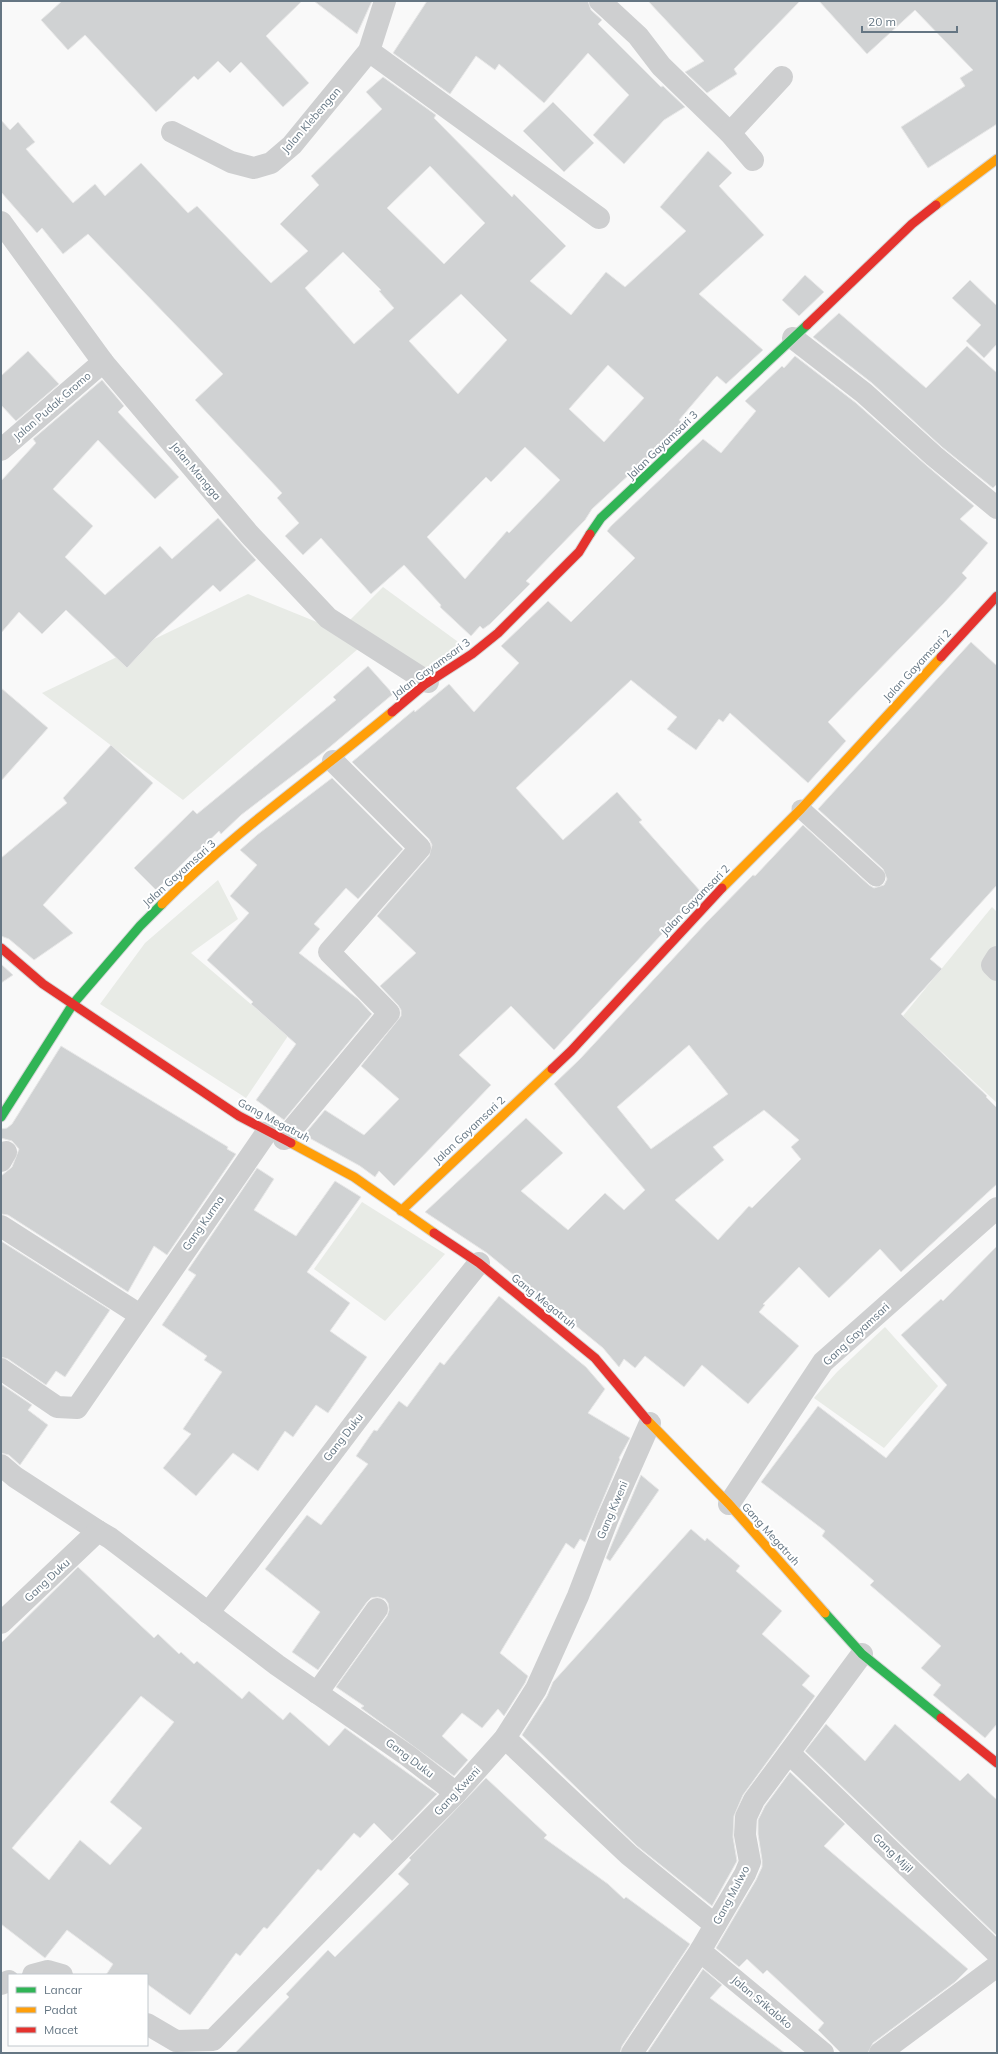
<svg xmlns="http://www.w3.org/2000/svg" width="998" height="2054" viewBox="0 0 998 2054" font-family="Mulish,sans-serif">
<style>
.green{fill:#e8ebe6}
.building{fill:#d0d2d3;stroke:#e8e8e8;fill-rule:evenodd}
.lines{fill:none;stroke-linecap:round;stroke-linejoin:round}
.fast-casing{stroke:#d5d6d7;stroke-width:11}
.slow-casing{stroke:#d5d6d7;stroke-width:11}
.jam-casing{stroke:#d5d6d7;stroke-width:11}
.lane{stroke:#cecfd0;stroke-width:19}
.street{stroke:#cecfd0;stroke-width:22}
.fast{stroke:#30b455;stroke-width:9}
.slow{stroke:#ff9f0a;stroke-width:9}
.jam{stroke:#e5322d;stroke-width:9}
.labels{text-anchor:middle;stroke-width:4;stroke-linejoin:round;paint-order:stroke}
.street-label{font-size:11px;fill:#657683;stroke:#fff}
</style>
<rect width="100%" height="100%" fill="#f9f9f9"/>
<!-- green -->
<g class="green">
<polygon points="383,587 465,647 434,674 350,620"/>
<polygon points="248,594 366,642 183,800 42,693"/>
<polygon points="218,880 238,919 191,953 288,1036 246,1098 100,1004 145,943"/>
<polygon points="992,907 997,912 997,1103 903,1016"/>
<polygon points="362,1202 445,1254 385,1321 314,1269"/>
<polygon points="885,1327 938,1386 884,1448 814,1398 837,1372"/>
</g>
<!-- building -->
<g class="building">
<polygon points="62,1 302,1 266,36 309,83 283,107 241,62 230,73 218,61 198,80 194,76 156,112 85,35 68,50 41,20"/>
<polygon points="314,1 372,1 357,34"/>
<polygon points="427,1 588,1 591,10 602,20 598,24 661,87 663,86 685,107 664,120 624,164 593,135 629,95 588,53 544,103 499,64 495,70 476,56 450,94 393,53"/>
<polygon points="648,1 800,1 734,69 737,74 707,93 685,72 704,61"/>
<polygon points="819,1 997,1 997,124 928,168 901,127 965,86 960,78 973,70 915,10 867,54"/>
<path d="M383 77 436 115 434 118 512 197 514 194 566 246 530 281 571 315 606 272 625 287 686 231 660 207 708 151 732 173 719 186 764 235 699 294 763 350 726 384 717 376 714 379 679 420 684 424 592 509 585 520 526 581 530 584 490 624 483 629 480 626 471 636 440 607 441 605 404 565 371 594 321 538 303 555 285 536 299 523 277 498 282 493 195 400 223 374 88 234 63 254 42 228 37 233 1 192V120L10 130 18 122 35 142 26 149 73 203 95 184 105 196 141 163 188 213 197 206 271 283 308 251 280 224 319 185 311 176 382 109 366 92ZM430 166 485 223 444 264 387 208ZM343 252 381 290 379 291 394 308 354 344 305 288ZM461 294 507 340 458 394 409 341ZM608 365 644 398 604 442 569 409ZM525 447 560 480 509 533 507 531 465 579 427 537 486 477 491 482Z"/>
<polygon points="553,102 594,143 564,172 523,131"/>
<polygon points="805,275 824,292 799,316 782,300"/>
<polygon points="970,280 997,306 997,344 984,358 966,341 981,325 952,298"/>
<polygon points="839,313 926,388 967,346 997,373 997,484 993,488 942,447 872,383 813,337"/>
<polygon points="28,351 59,384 16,421 1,405 1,376"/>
<polygon points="795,356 856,403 926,465 974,506 960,519 988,543 962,573 967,578 943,604 828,722 846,741 808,783 730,713 723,722 719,719 696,750 667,729 677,717 631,680 516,788 563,840 617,792 642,820 639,822 701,892 554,1050 511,1006 459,1055 491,1085 394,1186 379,1171 375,1177 360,1166 304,1135 325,1110 364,1135 399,1099 361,1066 401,1016 401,1010 398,1005 380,986 416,953 377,916 429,856 432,845 429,839 352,762 414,710 415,712 449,684 474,712 519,663 501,646 548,601 571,622 635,558 607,531 611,526 703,439 721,453 756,411 745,401 782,366 784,368"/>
<polygon points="102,380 124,406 118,412 179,477 155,499 98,440 53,489 93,526 65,557 105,595 160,546 172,559 218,518 256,560 220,592 213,585 155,638 127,668 66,610 42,634 19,612 1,633 1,481 36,443 33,439"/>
<path d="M971 642 997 666V885L930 959 942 969 901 1014 987 1096 986 1097 997 1108V1184L901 1272 880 1249 829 1298 799 1267 763 1304 765 1305 759 1312 799 1346 748 1404 702 1365 684 1387 645 1356 635 1368 624 1359 619 1367 603 1348 487 1253 425 1212 526 1118 563 1153 521 1191 568 1230 605 1193 624 1210 645 1190 554 1084 580 1059 706 923 753 875 755 876 803 825 869 885 874 888 884 885 887 879 883 869 818 809ZM689 1045 728 1094 651 1149 617 1107ZM764 1110 799 1140 791 1147 801 1159 752 1208 749 1206 718 1240 675 1200 724 1160 713 1147Z"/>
<polygon points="368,666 393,694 325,751 241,815 221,834 219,831 197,852 195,851 156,890 134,868 193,810 197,814 336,700 333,697"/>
<polygon points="1,688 48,728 1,781"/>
<polygon points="111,745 153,783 43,905 73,933 34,960 9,939 1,936 1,858 67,803 63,798"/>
<polygon points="332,778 403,849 358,899 346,888 314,924 320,929 299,953 358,999 372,1014 284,1120 256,1100 296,1044 251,1004 253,1002 207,960 249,913 230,896 257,865 240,850 257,835"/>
<polygon points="1,964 13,975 1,983"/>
<polygon points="61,1046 228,1147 227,1149 236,1154 167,1255 154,1246 128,1292 8,1215 1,1214 1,1176 12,1167 19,1149 12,1141 1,1138 1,1129 7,1128 12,1124"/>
<polygon points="257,1168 274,1179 254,1210 296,1236 335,1181 361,1197 307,1272 350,1303 330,1331 367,1357 328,1413 316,1405 293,1437 285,1431 258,1471 233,1453 196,1496 163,1468 191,1434 183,1429 222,1372 204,1360 207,1356 162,1325 196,1275 188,1270"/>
<polygon points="1,1241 110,1310 65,1377 56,1371 46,1385 8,1359 1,1357"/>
<polygon points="997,1246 997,1724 985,1738 933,1695 941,1685 921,1668 941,1646 870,1585 874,1581 822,1536 825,1531 761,1482 818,1406 886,1458 947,1385 901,1335 941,1299 943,1301"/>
<polygon points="499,1296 586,1367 605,1389 588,1413 630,1438 619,1458 620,1459 585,1542 580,1539 574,1549 566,1543 500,1653 528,1676 525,1683 504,1716 498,1709 482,1728 462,1713 442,1736 468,1760 454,1776 361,1708 364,1706 336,1687 387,1616 389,1610 388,1603 385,1599 378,1597 371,1598 367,1602 318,1670 292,1652 320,1612 265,1569 307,1515 321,1525 368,1464 356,1456 374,1430 377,1431 399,1401 407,1407 440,1362 444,1365"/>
<polygon points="1,1384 32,1405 28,1410 48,1425 20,1465 9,1455 1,1453"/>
<polygon points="641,1475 659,1490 610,1561 606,1558"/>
<polygon points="691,1529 705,1541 707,1538 740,1566 736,1571 782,1611 762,1634 810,1676 802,1685 815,1696 743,1795 734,1816 733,1837 737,1861 712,1906 637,1846 522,1735 547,1696 553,1682"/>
<path d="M78 1567 154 1638 158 1634 179 1654 181 1652 194 1664 197 1661 242 1699 249 1691 283 1720 290 1712 329 1746 345 1728 437 1794 392 1841 374 1823 360 1838 354 1833 321 1871 318 1869 267 1929 264 1927 240 1956 236 1953 190 2015 147 1984V1975H106L113 1964 67 1930 45 1958 1 1924V1643ZM141 1696 174 1722 110 1802 142 1828 110 1865 80 1840 49 1880 12 1848Z"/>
<polygon points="826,1724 865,1761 895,1724 960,1781 968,1773 997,1800 997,1936 805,1751"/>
<polygon points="790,1772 845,1824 824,1846 968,1969 955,1982 873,2043 868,2053 841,2053 818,2030 824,2023 767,1970 763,1974 747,1959 739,1967 716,1948 756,1880 762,1867 762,1860 758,1834 758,1820 765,1806"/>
<polygon points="486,1778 547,1835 544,1838 608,1884 624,1899 626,1897 690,1944 622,2046 620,2053 235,2053 289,1997 286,1994 328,1950 335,1957 409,1884 398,1874 411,1860 409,1858"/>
<polygon points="703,1969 722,1985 710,1998 785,2053 647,2053"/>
</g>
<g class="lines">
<defs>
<g id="fast">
<polyline points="590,534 601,518 807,325"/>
<polyline points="1,1117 73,1004 140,926 162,904"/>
<polyline points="825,1613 862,1654 941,1718"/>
</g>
<g id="slow">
<polyline points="936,205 997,159"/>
<polyline points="722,888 801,809 941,657"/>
<path d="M162 904C233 833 315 776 392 712"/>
<polyline points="291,1143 354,1177 434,1233"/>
<polyline points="401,1211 552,1069"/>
<polyline points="647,1420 729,1504 825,1613"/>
</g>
<g id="jam">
<polyline points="807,325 912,224 936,205"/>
<polyline points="941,657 997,596"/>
<polyline points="392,712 424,685 472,654 498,633 579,552 590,534"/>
<polyline points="1,948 43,984 239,1116 291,1143"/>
<polyline points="552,1069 571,1051 722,888"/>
<polyline points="434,1233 479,1263 595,1358 647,1420"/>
<polyline points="941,1718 997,1763"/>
</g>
</defs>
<!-- fast casing -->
<use href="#fast" class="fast-casing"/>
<!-- slow casing -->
<use href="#slow" class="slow-casing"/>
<!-- jam casing -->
<use href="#jam" class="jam-casing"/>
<!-- lane -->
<polyline class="lane" points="801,809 876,877"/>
<!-- street -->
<g class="street">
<polyline points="600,1 638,36 661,66 730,133 753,160"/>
<polyline points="369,51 599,218"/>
<polyline points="172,132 231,162 254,168 271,163 292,145 369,51 385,1"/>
<polyline points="730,133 782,77"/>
<polyline points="1,222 103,362 249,534 328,618 428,682"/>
<polyline points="793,338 864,393 934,456 997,508"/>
<polyline points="1,450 103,362"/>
<polyline points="997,957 992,965 997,970"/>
<polyline points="284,1139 389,1013 329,952 420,848 333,761"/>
<polyline points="1,1161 6,1152"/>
<polyline points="1,1226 140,1315"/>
<polyline points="1,1369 57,1407 77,1408 267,1132"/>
<polyline points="1,1465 15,1477 98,1531"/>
<polyline points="729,1504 823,1362 997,1208"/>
<path d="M208 1613C301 1498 386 1377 479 1263"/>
<polyline points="1,1623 98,1531 110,1538 277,1665 408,1756 456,1793"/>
<polyline points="317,1693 377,1609"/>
<polyline points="505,1738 629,1855 715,1925"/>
<polyline points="789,1753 997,1953"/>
<polyline points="700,1951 823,2053"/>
<polyline points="33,1975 48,1971 62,1975"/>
<polyline points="1,1984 9,1981"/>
<polyline points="147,2024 176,2041 213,2040 456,1793 505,1738 536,1689 578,1596 608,1518 650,1423"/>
<polyline points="632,2053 700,1951 745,1874 750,1862 745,1835 746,1817 754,1800 862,1654"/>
<polyline points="880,2053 997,1966"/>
</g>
<!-- fast -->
<use href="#fast" class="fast"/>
<!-- slow -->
<use href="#slow" class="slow"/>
<!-- jam -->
<use href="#jam" class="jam"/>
</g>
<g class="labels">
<!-- street labels -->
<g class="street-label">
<text transform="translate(311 120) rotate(-49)" y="4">Jalan Klebengan</text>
<text transform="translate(52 406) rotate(-41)" y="4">Jalan Pudak Gromo</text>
<text transform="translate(662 445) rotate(-44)" y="4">Jalan Gayamsari 3</text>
<text transform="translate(196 471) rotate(50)" y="4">Jalan Mangga</text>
<text transform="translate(917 665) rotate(-47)" y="4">Jalan Gayamsari 2</text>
<text transform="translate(431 668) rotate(-36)" y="4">Jalan Gayamsari 3</text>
<text transform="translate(179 873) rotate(-42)" y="4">Jalan Gayamsari 3</text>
<text transform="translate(695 900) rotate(-46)" y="4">Jalan Gayamsari 2</text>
<text transform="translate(274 1120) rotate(28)" y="4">Gang Megatruh</text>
<text transform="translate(469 1130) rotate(-43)" y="4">Jalan Gayamsari 2</text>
<text transform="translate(203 1223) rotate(-55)" y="4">Gang Kurma</text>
<text transform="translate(544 1301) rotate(39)" y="4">Gang Megatruh</text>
<text transform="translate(856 1334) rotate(-43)" y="4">Gang Gayamsari</text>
<text transform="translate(343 1437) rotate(-52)" y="4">Gang Duku</text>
<text transform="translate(612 1510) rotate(-67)" y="4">Gang Kweni</text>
<text transform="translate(771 1534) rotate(48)" y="4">Gang Megatruh</text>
<text transform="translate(47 1580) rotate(-43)" y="4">Gang Duku</text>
<text transform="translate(410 1758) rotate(37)" y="4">Gang Duku</text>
<text transform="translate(457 1791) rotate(-47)" y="4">Gang Kweni</text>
<text transform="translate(893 1853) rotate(44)" y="4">Gang Mijil</text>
<text transform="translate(731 1895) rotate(-62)" y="4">Gang Mulwo</text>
<text transform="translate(762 2002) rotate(40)" y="4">Jalan Srikaloko</text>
</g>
</g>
<!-- border -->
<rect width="998" height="2054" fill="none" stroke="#657683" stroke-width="4"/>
<!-- legend -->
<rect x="8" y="1974" width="140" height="72" fill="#ffffff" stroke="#c1c8cd"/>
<rect x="16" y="1987" width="20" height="6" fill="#30b455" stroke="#c1c8cd"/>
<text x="44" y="1994" font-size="12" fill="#657683">Lancar</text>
<rect x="16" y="2007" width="20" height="6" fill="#ff9f0a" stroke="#c1c8cd"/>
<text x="44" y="2014" font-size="12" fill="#657683">Padat</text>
<rect x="16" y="2027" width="20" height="6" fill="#e5322d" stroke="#c1c8cd"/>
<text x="44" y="2034" font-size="12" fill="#657683">Macet</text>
<!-- scale -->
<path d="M862 26v6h95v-6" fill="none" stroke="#657683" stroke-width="2"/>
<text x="868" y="26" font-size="12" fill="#657683" stroke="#ffffff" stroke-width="3" paint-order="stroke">20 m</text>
</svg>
